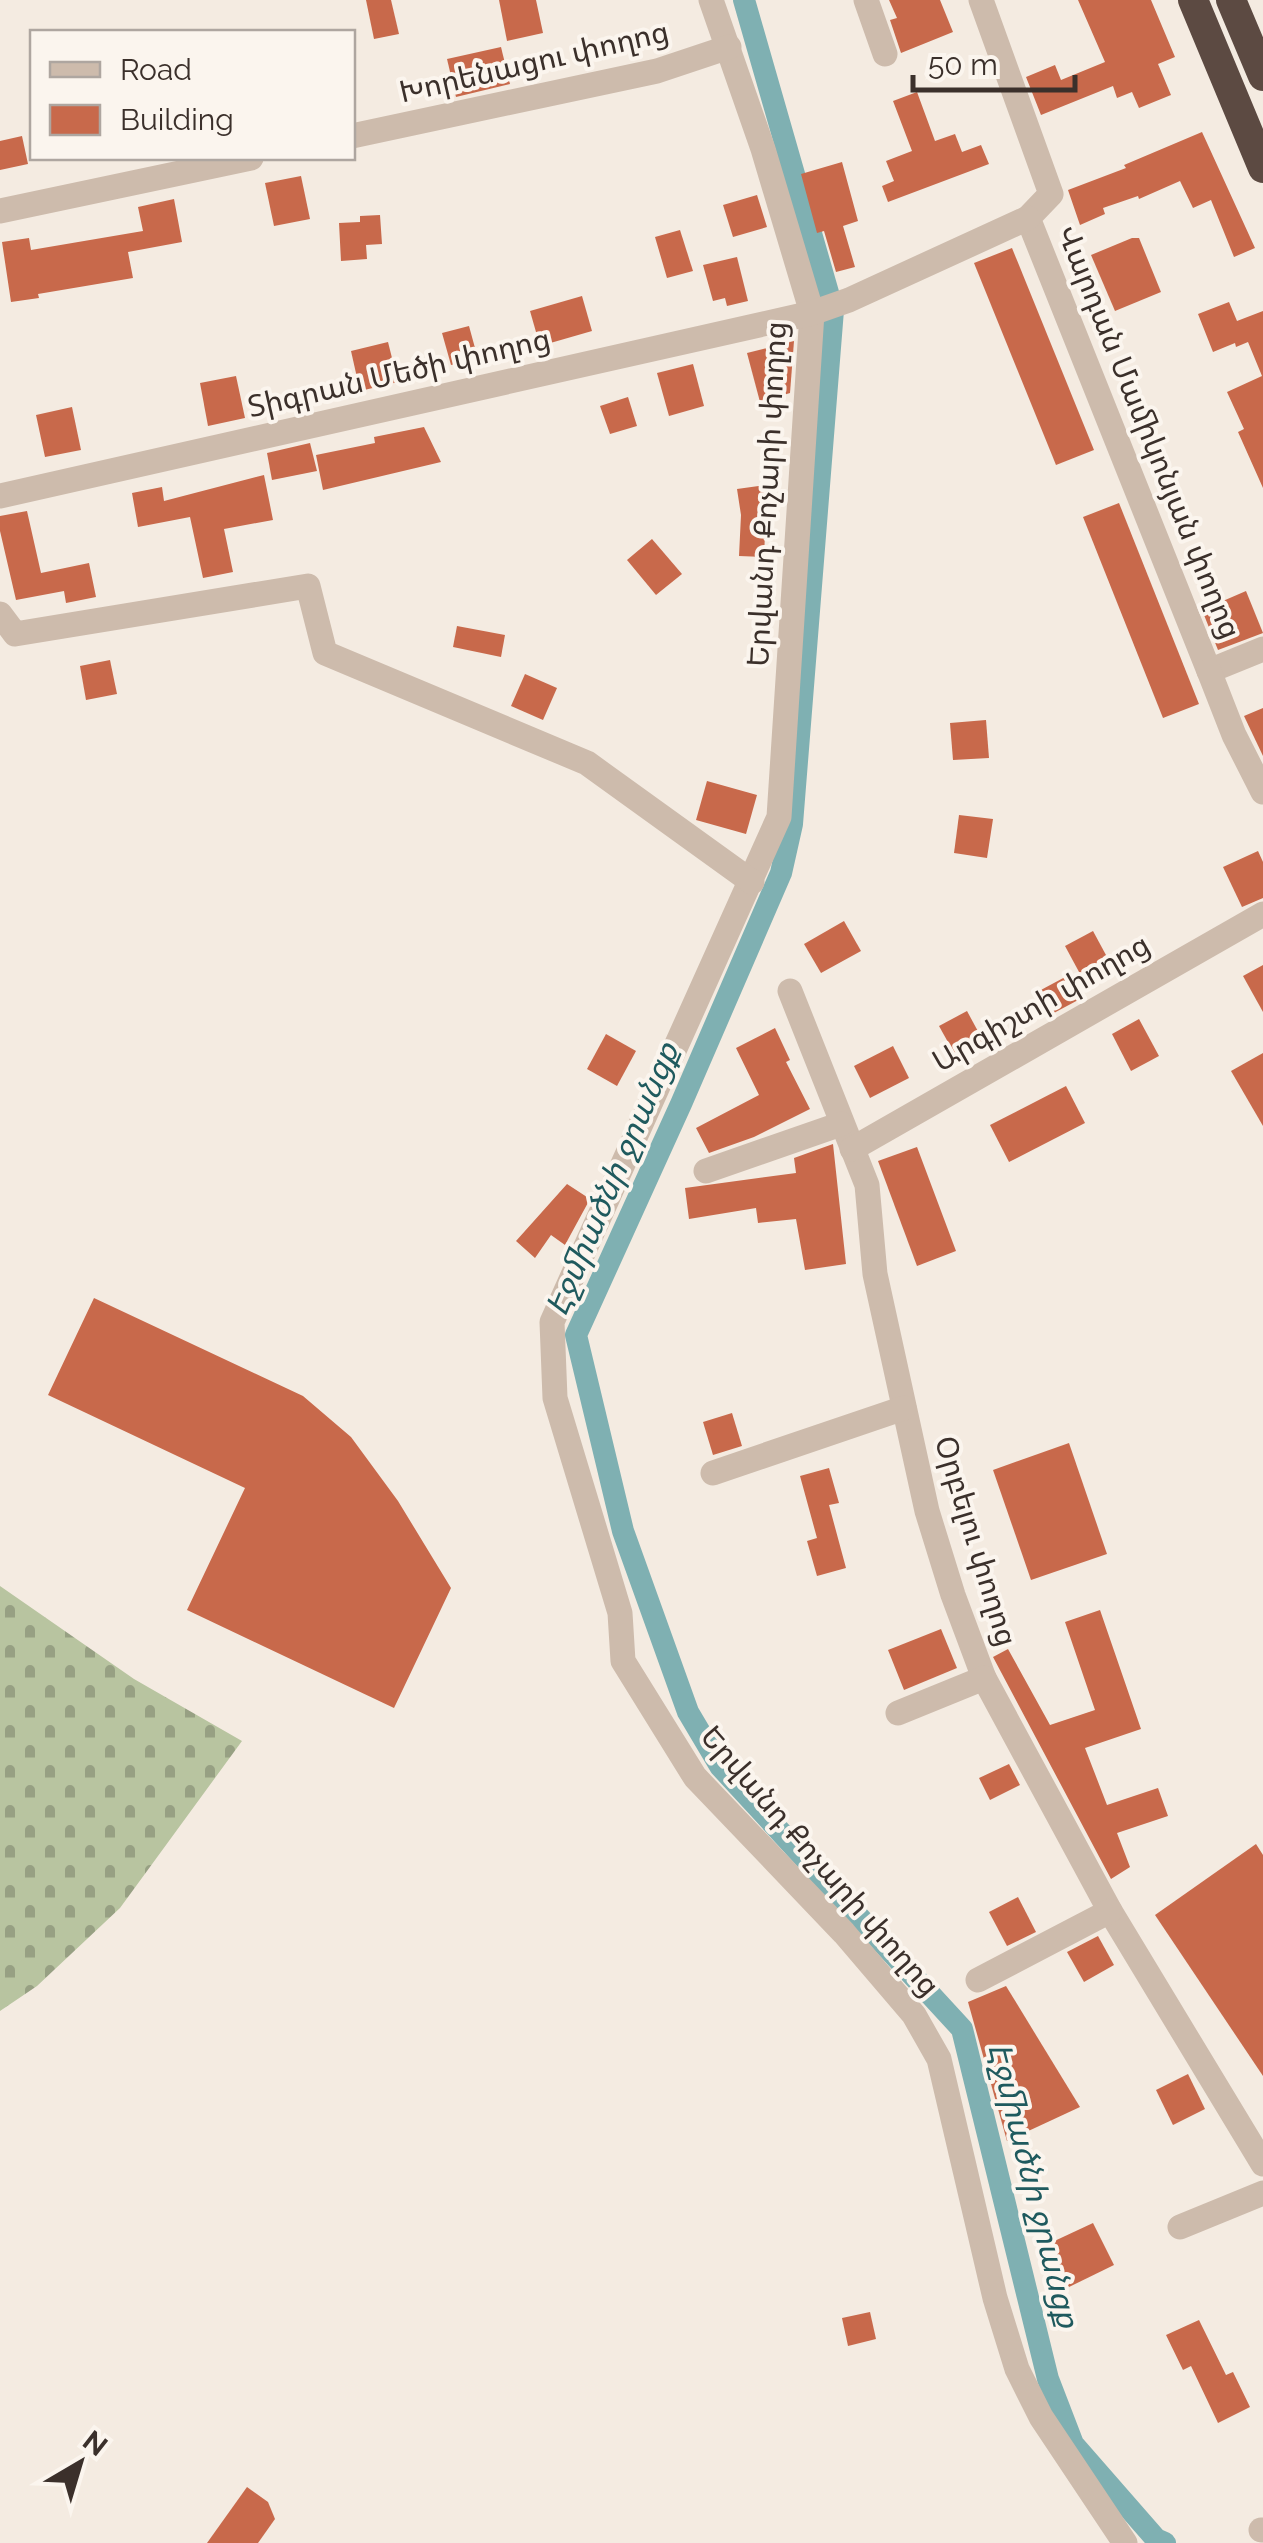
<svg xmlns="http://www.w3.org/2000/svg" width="1263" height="2543" viewBox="0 0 1263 2543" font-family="Raleway,'Noto Sans Armenian',sans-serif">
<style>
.cemetery{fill:url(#cemetery-stones)}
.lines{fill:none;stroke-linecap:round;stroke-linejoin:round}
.canal{stroke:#7fb0b2;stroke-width:22}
.building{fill:#c8694b}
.minor{stroke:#cdbbac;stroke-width:25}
.highway{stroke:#5c4a42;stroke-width:30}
.labels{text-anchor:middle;stroke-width:8;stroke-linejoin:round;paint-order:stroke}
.street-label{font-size:30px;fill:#3b302b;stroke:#fbf5ee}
.water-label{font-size:32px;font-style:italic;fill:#1f5a5e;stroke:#fbf5ee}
</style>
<defs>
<pattern id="cemetery-stones" width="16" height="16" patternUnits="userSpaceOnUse" patternTransform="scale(2.5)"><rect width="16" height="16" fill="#b8c4a0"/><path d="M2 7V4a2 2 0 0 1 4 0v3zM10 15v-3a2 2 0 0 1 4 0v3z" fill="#97a083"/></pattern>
</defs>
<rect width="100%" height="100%" fill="#f4ebe1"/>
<!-- cemetery -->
<polygon class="cemetery" points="0,1586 134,1679 242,1741 120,1908 37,1986 0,2011"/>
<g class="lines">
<!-- canal -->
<polyline class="canal" points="744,0 833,310 792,824 781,873 681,1104 576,1335 623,1531 688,1712 720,1766 962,2029 1048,2379 1073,2444 1156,2539 1165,2543"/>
</g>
<!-- building -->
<g class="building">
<polygon points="366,0 391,0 399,34 374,39"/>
<polygon points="499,0 536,0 543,33 507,41"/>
<polygon points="889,0 940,0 953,32 901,53 890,20 897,18"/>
<polygon points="1078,0 1151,0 1175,57 1158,64 1171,95 1139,108 1132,92 1117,98 1113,86 1041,115 1026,77 1055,65 1061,80 1105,62"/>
<polygon points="501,47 510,84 456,97 447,59"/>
<polygon points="917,92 935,141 955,134 962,152 981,145 989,164 888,202 882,186 894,181 886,161 912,151 893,101"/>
<polygon points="1202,132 1255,248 1234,257 1211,200 1193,208 1180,181 1139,199 1138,196 1103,208 1105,214 1080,225 1068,190 1126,168 1124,165"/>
<polygon points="22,136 28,164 0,170 0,141"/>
<polygon points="842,162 858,221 843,226 855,267 836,272 824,231 817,233 801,174"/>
<polygon points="301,176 310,219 274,226 265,183"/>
<polygon points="757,195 767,227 733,237 723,205"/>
<polygon points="174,199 182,242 128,252 133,278 38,294 39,298 11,302 2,242 29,238 31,250 143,231 138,207"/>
<polygon points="380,215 382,244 366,245 367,259 341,261 339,223 360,222 360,216"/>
<polygon points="680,230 693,271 667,278 655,237"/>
<polygon points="1132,238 1139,238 1161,292 1115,311 1091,255"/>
<polygon points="1012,248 1094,450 1056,465 974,263"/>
<polygon points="737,257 748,301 727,306 725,298 713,301 703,265"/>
<polygon points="582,296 592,331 540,346 530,311"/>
<polygon points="1229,302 1237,321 1263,311 1263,488 1238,432 1244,429 1227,392 1262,376 1248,342 1236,347 1235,343 1213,352 1198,314"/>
<polygon points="469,326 478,359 451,365 442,333"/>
<polygon points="794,341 790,393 760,402 747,353"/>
<polygon points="388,342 398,382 360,391 351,351"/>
<polygon points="693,364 704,406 669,416 657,373"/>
<polygon points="236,376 245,418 208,426 200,383"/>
<polygon points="628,397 637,426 610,434 600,406"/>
<polygon points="72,407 81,450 45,457 36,415"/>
<polygon points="424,427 441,462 323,490 316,455 375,443 374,437"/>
<polygon points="310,443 317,471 272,480 267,453"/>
<polygon points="264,475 273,520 224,529 233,572 203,578 190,517 138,527 132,493 162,487 164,501"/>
<polygon points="765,485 769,509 766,510 764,557 739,556 741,515 737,489"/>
<polygon points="1119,503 1199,704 1163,718 1083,517"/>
<polygon points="27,511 41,573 89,563 96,597 66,603 64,591 16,600 0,531 0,516"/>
<polygon points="652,539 682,574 656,595 627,560"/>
<polygon points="1246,591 1263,633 1218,650 1202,610"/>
<polygon points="457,626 505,635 501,657 453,647"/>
<polygon points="110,660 117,694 86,700 80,666"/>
<polygon points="525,674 557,688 543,720 511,706"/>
<polygon points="1263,708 1263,756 1244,716"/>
<polygon points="986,720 989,758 953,760 950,723"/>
<polygon points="707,781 757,795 746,834 696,820"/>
<polygon points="959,815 993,819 987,858 954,853"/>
<polygon points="1258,851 1263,862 1263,898 1242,907 1223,867"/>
<polygon points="844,921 861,951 821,973 804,944"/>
<polygon points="1093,931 1113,968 1085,983 1065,946"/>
<polygon points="1263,965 1263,1012 1243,976"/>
<polygon points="1067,976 1080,999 1052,1014 1039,991"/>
<polygon points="967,1011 987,1048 959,1062 939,1026"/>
<polygon points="1139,1019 1159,1056 1131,1071 1112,1034"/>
<polygon points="775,1028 790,1060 786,1062 810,1109 754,1137 709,1153 696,1128 759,1095 736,1048"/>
<polygon points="606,1034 636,1051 617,1086 587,1069"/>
<polygon points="893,1046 909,1078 870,1098 854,1066"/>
<polygon points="1263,1053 1263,1126 1231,1071"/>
<polygon points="1066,1086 1085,1123 1009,1162 990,1125"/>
<polygon points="833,1144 846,1264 805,1270 796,1219 758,1223 756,1208 689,1219 685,1188 796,1173 794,1158"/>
<polygon points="917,1147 956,1251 917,1266 878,1161"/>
<polygon points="567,1184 590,1199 565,1245 551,1235 535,1258 516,1241"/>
<polygon points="94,1298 303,1396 351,1437 398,1501 451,1588 394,1708 187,1610 245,1488 48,1395"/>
<polygon points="732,1413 742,1446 713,1455 703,1422"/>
<polygon points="1069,1443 1107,1554 1031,1580 993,1470"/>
<polygon points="829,1468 839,1503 829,1505 846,1568 817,1576 807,1541 817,1538 800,1476"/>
<polygon points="1100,1610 1141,1729 1085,1748 1107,1805 1158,1788 1168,1816 1117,1833 1130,1867 1111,1879 993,1657 1008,1649 1050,1725 1095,1710 1065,1622"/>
<polygon points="941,1629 957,1668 904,1690 888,1650"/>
<polygon points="1009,1764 1020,1785 990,1800 979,1778"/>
<polygon points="1256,1844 1263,1855 1263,2076 1155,1915"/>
<polygon points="1018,1897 1036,1932 1007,1946 989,1912"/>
<polygon points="1098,1936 1114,1965 1084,1982 1067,1952"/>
<polygon points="1006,1986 1080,2107 1007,2141 968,2002"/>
<polygon points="1188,2074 1205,2109 1173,2125 1156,2090"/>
<polygon points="1093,2223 1114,2265 1069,2287 1048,2244"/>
<polygon points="870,2312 876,2339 848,2346 842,2318"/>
<polygon points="1199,2320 1226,2375 1233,2372 1250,2407 1218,2423 1191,2366 1183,2370 1166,2335"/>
<polygon points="247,2487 268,2502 275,2519 258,2543 207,2543"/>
</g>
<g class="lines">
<!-- minor -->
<g class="minor">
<polyline points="711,0 763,149 812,313 779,817 552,1322 555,1398 620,1613 623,1661 695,1777 844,1933 914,2015 939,2059 995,2298 1017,2369 1041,2417 1125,2543"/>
<polyline points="866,0 885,54"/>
<polyline points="981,0 1051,194 1028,218 1209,671 1263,649"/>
<polyline points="352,136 657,71 729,47"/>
<polyline points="0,211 251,158"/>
<polyline points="0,496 812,313 849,300 1028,218"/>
<polyline points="0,614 15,634 308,586 325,653 587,763 752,882"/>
<polyline points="1209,671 1234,735 1263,792"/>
<polyline points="790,991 867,1185 875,1274 927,1511 953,1595 984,1678 1110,1911 1263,2164"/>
<polyline points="852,1149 1263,914"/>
<polyline points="706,1171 841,1124"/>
<polyline points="713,1473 904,1408"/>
<polyline points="898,1713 984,1678"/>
<polyline points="978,1980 1110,1911"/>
<polyline points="1180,2227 1263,2193"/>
<polyline points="1261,2530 1263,2530"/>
</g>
<!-- highway -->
<g class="highway">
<polyline points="1193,0 1263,168"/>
<polyline points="1231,0 1263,76"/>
</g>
</g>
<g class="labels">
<!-- street labels -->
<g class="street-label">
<text transform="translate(534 62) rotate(-13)" y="10">Խորենացու փողոց</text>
<text transform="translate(399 373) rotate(-13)" y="10">Տիգրան Մեծի փողոց</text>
<text transform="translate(1149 432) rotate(68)" y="10">Վարդան Մամիկոնյան փողոց</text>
<text transform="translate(767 494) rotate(-87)" y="10">Երվանդ Քոչարի փողոց</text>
<text transform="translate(1041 1003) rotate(-30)" y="10">Արգիշտի փողոց</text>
<text transform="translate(976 1541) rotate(73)" y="10">Օրբելու փողոց</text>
<text transform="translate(820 1861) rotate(49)" y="10">Երվանդ Քոչարի փողոց</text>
</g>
<!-- water labels -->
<g class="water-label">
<text transform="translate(612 1179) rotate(-67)" y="11">Էջմիածնի ջրանցք</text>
<text transform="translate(1034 2185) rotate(76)" y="11">Էջմիածնի ջրանցք</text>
</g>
</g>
<!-- legend -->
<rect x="30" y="30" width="325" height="130" fill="#fbf5ee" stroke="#aea6a0" stroke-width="2.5"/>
<rect x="50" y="62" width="50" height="15" fill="#cdbbac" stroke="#aea6a0" stroke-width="2.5"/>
<text x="120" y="80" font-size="30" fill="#3b302b">Road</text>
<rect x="50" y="105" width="50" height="30" fill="#c8694b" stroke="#aea6a0" stroke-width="2.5"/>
<text x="120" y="130" font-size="30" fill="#3b302b">Building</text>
<!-- north arrow -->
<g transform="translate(80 2463) rotate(38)" stroke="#fbf5ee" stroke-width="8" paint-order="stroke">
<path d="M0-8L18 38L0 25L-18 38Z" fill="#3b302b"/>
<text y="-15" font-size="28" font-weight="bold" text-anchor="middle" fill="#3b302b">N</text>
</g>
<!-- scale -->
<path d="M913 75v15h162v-15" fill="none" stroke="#3b302b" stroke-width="5"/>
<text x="928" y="75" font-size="30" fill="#3b302b" stroke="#fbf5ee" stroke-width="8" paint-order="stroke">50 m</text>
</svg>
